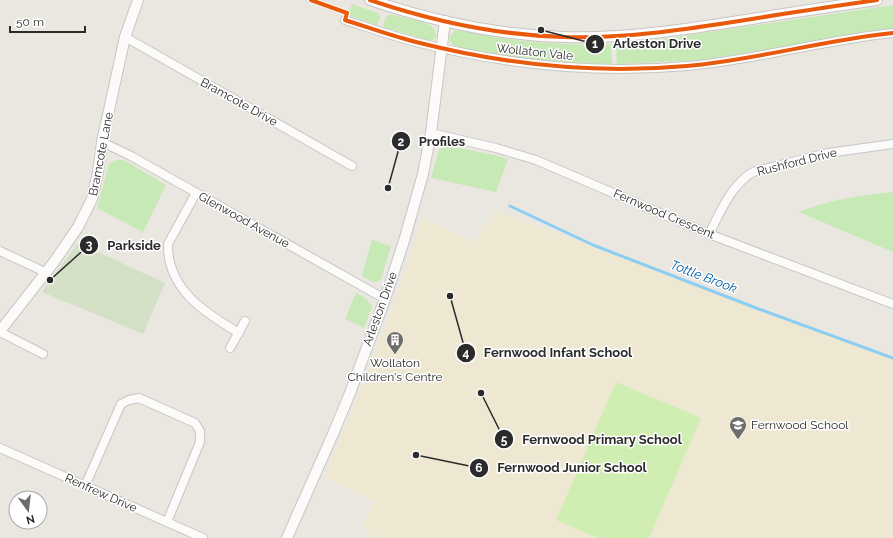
<svg xmlns="http://www.w3.org/2000/svg" width="893" height="538" viewBox="0 0 893 538" font-family="Raleway,sans-serif">
<style>
.education{fill:#eee8d3}
.green{fill:#c6e9b5}
.cemetery{fill:#d3e0c6}
.pitch{fill:#d1eeb2}
.lines{fill:none;stroke-linecap:round;stroke-linejoin:round}
.stream{stroke:#8ccef3;stroke-width:3}
.minor-casing{stroke:#c7c6c6;stroke-width:10}
.tertiary-casing{stroke:#c7c6c6;stroke-width:12}
.minor{stroke:#fcfbfa;stroke-width:8}
.tertiary{stroke:#fcfbfa;stroke-width:10}
.cycleway-casing{stroke:#fff;stroke-width:6}
.cycleway{stroke:#e8590c;stroke-width:4}
.labels{text-anchor:middle;stroke-width:3;stroke-linejoin:round;paint-order:stroke}
.street-label{font-size:12px;fill:#2b2b2b;stroke:#fff}
.poi-label{font-size:12px;fill:#2b2b2b;stroke:#fff}
.water-label{font-size:13px;font-style:italic;fill:#005eaa;stroke:#fff}
.leader{fill:none;stroke:#2b2b2b;stroke-width:1.5}
.callout-dot{fill:#2b2b2b;stroke:#fff;stroke-width:1.5}
.mark-label{font-size:12px;text-anchor:middle;font-weight:bold;fill:#fff}
.callout-label{font-size:13px;text-anchor:middle;font-weight:bold;fill:#2b2b2b;stroke:#fff;stroke-width:3;stroke-linejoin:round;paint-order:stroke}
</style>
<rect width="100%" height="100%" fill="#eae7e0"/>
<!-- education -->
<polygon class="education" points="495,210 893,359 893,538 374,538 363,527 374,501 325,477 371,366 405,272 422,217 476,242"/>
<!-- green -->
<g class="green">
<polygon points="352,4 378,13 380,18 377,25 351,16 349,13"/>
<polygon points="893,5 893,29 702,60 617,64 616,43 670,38"/>
<path d="M389 14C399 17 427 21 433 28 436 31 436 34 436 37L433 40H427L383 27 385 19Z"/>
<path d="M455 31H461C511 41 560 46 611 44L612 64 570 63 528 59 459 48 454 46 450 42V36Z"/>
<polygon points="444,145 494,155 508,159 496,192 431,178 439,150"/>
<polygon points="117,160 124,160 166,185 143,232 97,208 109,164"/>
<path d="M893 192V252L799 212C828 200 862 195 893 192Z"/>
<polygon points="372,240 391,246 381,279 377,282 373,282 362,276"/>
<polygon points="356,293 367,299 372,307 364,328 345,319"/>
</g>
<!-- cemetery -->
<polygon class="cemetery" points="78,243 165,283 143,334 42,292"/>
<!-- pitch -->
<polygon class="pitch" points="616,382 701,418 649,538 597,538 556,520"/>
<g class="lines">
<!-- stream -->
<polyline class="stream" points="510,206 593,245 756,308 893,358"/>
<defs>
<g id="minor">
<path d="M345 20C370 28 395 37 420 43 507 65 598 74 687 66 756 60 824 40 893 33"/>
<polyline points="125,37 352,166"/>
<polyline points="431,133 496,148 536,160 709,234 893,304"/>
<polyline points="102,142 131,156 385,299"/>
<path d="M196 193 168 244C167 289 205 313 239 333"/>
<path d="M709 234C721 211 731 185 753 172L828 153 893 144"/>
<polyline points="0,251 45,272"/>
<polyline points="0,332 43,354"/>
<polyline points="230,348 245,321"/>
<polyline points="0,448 203,538"/>
<polyline points="85,486 121,404 129,400 139,398 195,423 200,431 200,442 167,522"/>
</g>
<g id="tertiary">
<path d="M370 0C432 21 497 35 563 37 626 39 689 29 752 19 794 12 835 6 877 0"/>
<polyline points="0,331 54,262 78,227 92,199 98,172 102,142 125,37 138,0"/>
<polyline points="287,538 333,434 350,393 385,299 404,241 423,174 431,133 445,21"/>
</g>
</defs>
<!-- minor casing -->
<use href="#minor" class="minor-casing"/>
<!-- tertiary casing -->
<use href="#tertiary" class="tertiary-casing"/>
<!-- minor -->
<use href="#minor" class="minor"/>
<!-- tertiary -->
<use href="#tertiary" class="tertiary"/>
<defs>
<g id="cycleway">
<path d="M311 0 347 13 345 20C370 28 395 37 420 43 507 65 598 74 687 66 756 60 824 40 893 33"/>
<path d="M370 0C432 21 497 35 563 37 626 39 689 29 752 19 794 12 835 6 877 0"/>
</g>
</defs>
<!-- cycleway casing -->
<use href="#cycleway" class="cycleway-casing"/>
<!-- cycleway -->
<use href="#cycleway" class="cycleway"/>
</g>
<!-- icons -->
<defs>
<symbol id="building-pin" viewBox="-11 -11 22 30"><path d="M0 17L-7.5 6A9.5 9.5 0 1 1 7.5 6Z" fill="#6e6d6a" stroke="#fff"/><path d="M-4-6H4V6H1V3H-1V6H-4ZM-2.5-4.3h1.7v1.8h-1.7ZM.8-4.3h1.7v1.8H.8ZM-2.5-1h1.7V.8h-1.7ZM.8-1h1.7V.8H.8Z" fill="#fff"/></symbol>
<symbol id="school-pin" viewBox="-11 -11 22 30"><path d="M0 17L-7.5 6A9.5 9.5 0 1 1 7.5 6Z" fill="#6e6d6a" stroke="#fff"/><path d="M0-5L7-2L0 1L-7-2ZM-4 1L0 2.5L4 1V4Q0 6-4 4Z" fill="#fff"/></symbol>
</defs>
<g fill-rule="evenodd">
<use href="#building-pin" x="385" y="330" width="20" height="27"/>
<use href="#school-pin" x="728" y="415" width="20" height="27"/>
</g>
<g class="labels">
<!-- street labels -->
<g class="street-label">
<text transform="translate(535 52) rotate(6)" y="4">Wollaton Vale</text>
<text transform="translate(239 102) rotate(29)" y="4">Bramcote Drive</text>
<text transform="translate(101 154) rotate(-79)" y="4">Bramcote Lane</text>
<text transform="translate(797 162) rotate(-14)" y="4">Rushford Drive</text>
<text transform="translate(664 214) rotate(23)" y="4">Fernwood Crescent</text>
<text transform="translate(244 220) rotate(29)" y="4">Glenwood Avenue</text>
<text transform="translate(380 309) rotate(-70)" y="4">Arleston Drive</text>
<text transform="translate(101 493) rotate(24)" y="4">Renfrew Drive</text>
</g>
<!-- poi labels -->
<g class="poi-label">
<text x="395" y="367">Wollaton<tspan x="395" dy="14">Children's Centre</tspan></text>
<text x="751" y="429" text-anchor="start">Fernwood School</text>
</g>
<!-- water labels -->
<g class="water-label">
<text transform="translate(704 276) rotate(21)" y="5">Tottle Brook</text>
</g>
</g>
<!-- callouts -->
<path class="leader" d="M541 30L595 44M388 188L401 141M50 280L89 245M450 296L466 353M481 393L504 439M416 455L479 468"/>
<g class="callout-dot">
<circle cx="541" cy="30" r="4"/>
<circle cx="388" cy="188" r="4"/>
<circle cx="50" cy="280" r="4"/>
<circle cx="450" cy="296" r="4"/>
<circle cx="481" cy="393" r="4"/>
<circle cx="416" cy="455" r="4"/>
<circle cx="595" cy="44" r="10"/>
<circle cx="401" cy="141" r="10"/>
<circle cx="89" cy="245" r="10"/>
<circle cx="466" cy="353" r="10"/>
<circle cx="504" cy="439" r="10"/>
<circle cx="479" cy="468" r="10"/>
</g>
<g class="mark-label">
<text x="595" y="48">1</text>
<text x="401" y="146">2</text>
<text x="89" y="249">3</text>
<text x="466" y="357">4</text>
<text x="504" y="444">5</text>
<text x="479" y="472">6</text>
</g>
<g class="callout-label">
<text x="657" y="48">Arleston Drive</text>
<text x="442" y="146">Profiles</text>
<text x="134" y="250">Parkside</text>
<text x="558" y="357">Fernwood Infant School</text>
<text x="602" y="444">Fernwood Primary School</text>
<text x="572" y="472">Fernwood Junior School</text>
</g>
<!-- north arrow -->
<g transform="translate(28 510) rotate(165)"><circle r="19" fill="#ffffff" stroke="#aaaaaa"/>
<path d="M0-3L7 15L0 10L-7 15Z" fill="#6e6d6a"/>
<text y="-6" font-size="11" font-weight="bold" text-anchor="middle" fill="#2b2b2b">N</text>
</g>
<!-- scale -->
<path d="M10 26v6h75v-6" fill="none" stroke="#2b2b2b" stroke-width="2"/>
<text x="16" y="26" font-size="12" fill="#2b2b2b" stroke="#ffffff" stroke-width="3" paint-order="stroke">50 m</text>
</svg>
